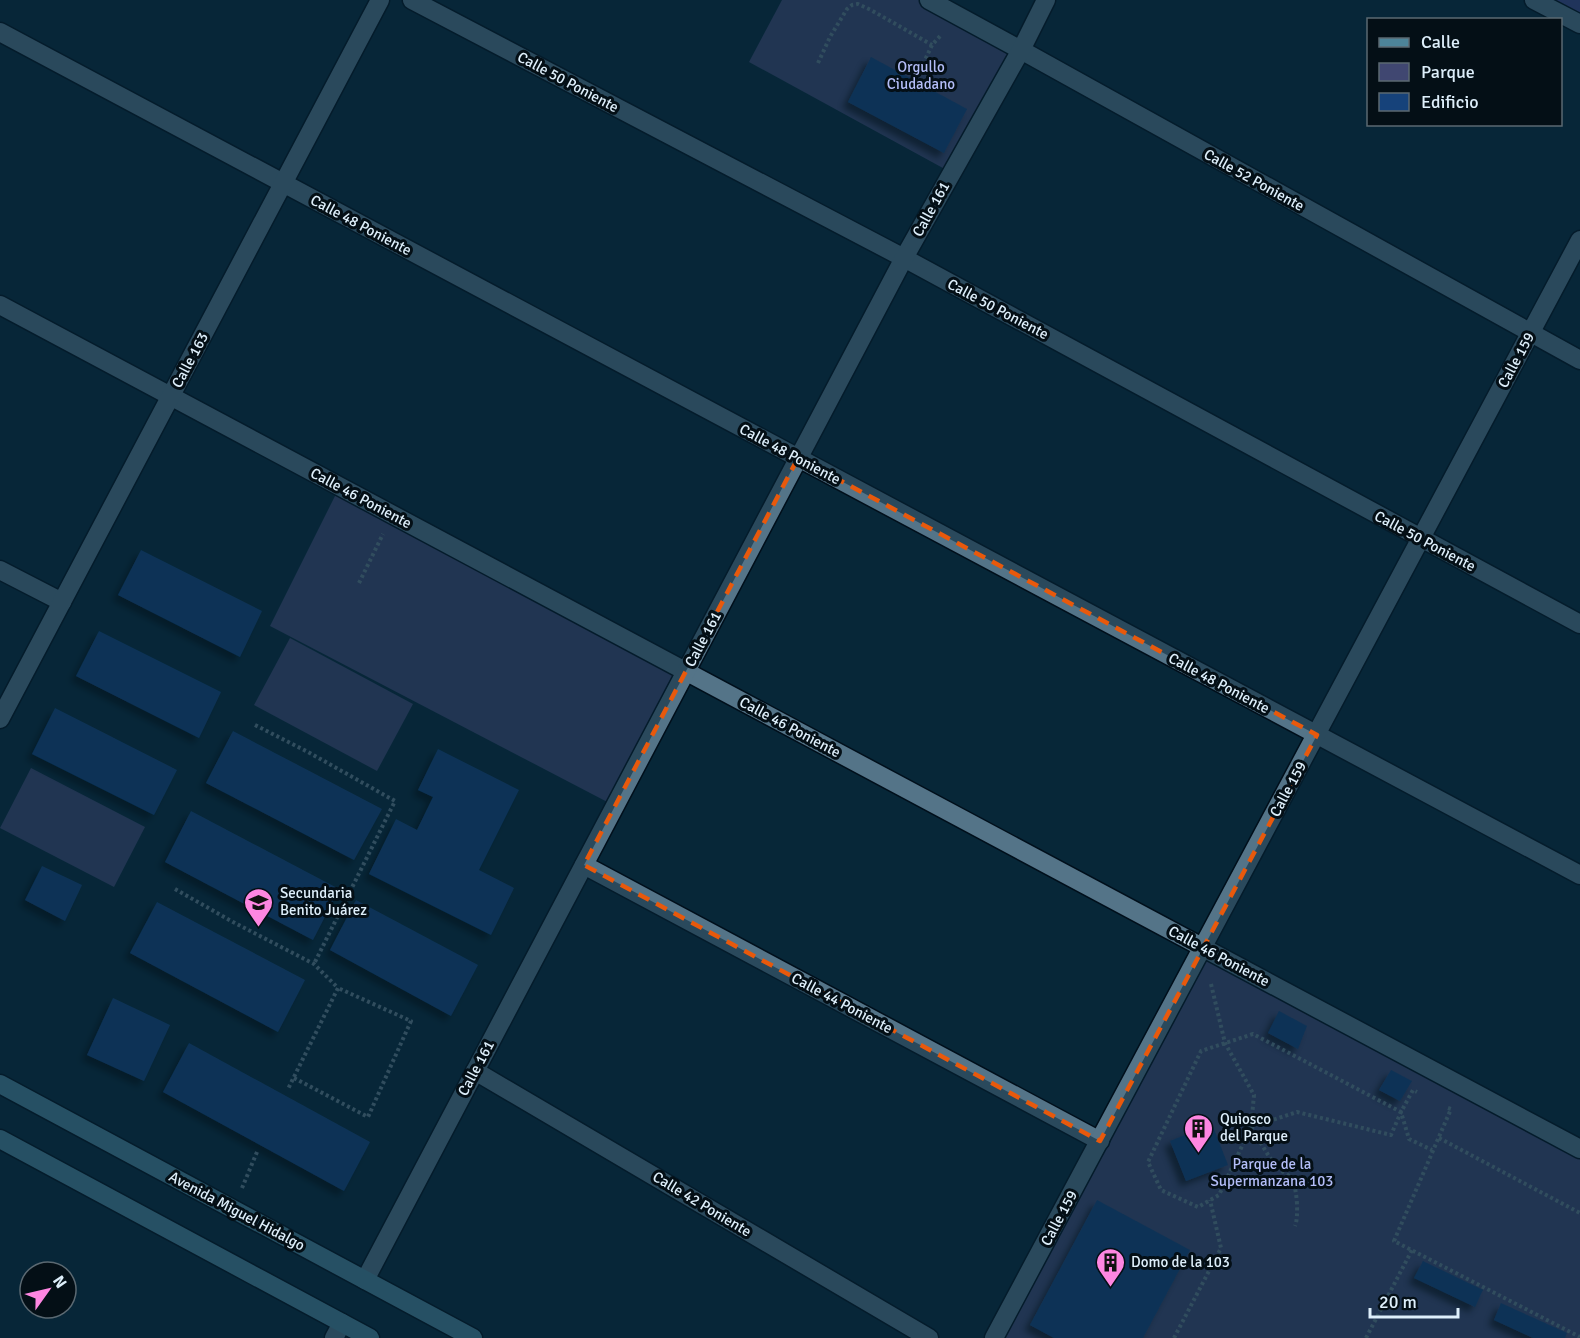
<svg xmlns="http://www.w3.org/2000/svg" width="1580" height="1338" viewBox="0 0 1580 1338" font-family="Signika,sans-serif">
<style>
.green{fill:#404771}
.forest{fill:#3e4586}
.building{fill:#16427a;filter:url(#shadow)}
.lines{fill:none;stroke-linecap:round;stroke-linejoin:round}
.minor-casing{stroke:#000f1b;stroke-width:21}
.tertiary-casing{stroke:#000f1b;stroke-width:21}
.secondary-casing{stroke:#000f1b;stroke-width:21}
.path{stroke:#647d8c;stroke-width:4;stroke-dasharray:3 3;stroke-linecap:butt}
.minor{stroke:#547488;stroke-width:18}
.tertiary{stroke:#547488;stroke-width:18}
.secondary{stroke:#4d8499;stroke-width:18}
.marked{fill:none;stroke:#e8590c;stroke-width:4.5;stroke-dasharray:12 8;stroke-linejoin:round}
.labels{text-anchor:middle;stroke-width:6;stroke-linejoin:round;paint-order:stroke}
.park-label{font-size:15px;fill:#b3bdf7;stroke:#040f16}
.street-label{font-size:15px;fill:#deeffb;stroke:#040f16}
.poi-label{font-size:15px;fill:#deeffb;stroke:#040f16;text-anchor:start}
</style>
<defs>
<filter id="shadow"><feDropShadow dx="-5.5" dy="5.5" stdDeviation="3" flood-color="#0009"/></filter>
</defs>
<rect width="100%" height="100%" fill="#072738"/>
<!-- green -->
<g class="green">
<polygon points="782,0 929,0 1021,50 952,173 749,62"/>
<polygon points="340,486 686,671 615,806 270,626"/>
<polygon points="290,638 413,704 377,771 254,705"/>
<polygon points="31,768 145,827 114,887 0,828"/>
<polygon points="1204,949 1580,1151 1580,1338 995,1338"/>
</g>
<!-- forest -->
<polygon class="forest" points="1534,0 1580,0 1580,24"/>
<!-- building -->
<g class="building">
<polygon points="871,57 967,109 944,153 848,102"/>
<polygon points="141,550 262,611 240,657 118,595"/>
<polygon points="99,631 221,692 199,738 76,676"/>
<polygon points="55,708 177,770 154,815 32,754"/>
<polygon points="233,731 382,809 354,860 206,783"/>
<polygon points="438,749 519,790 479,870 514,888 491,935 369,874 396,819 417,830 433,797 418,790"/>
<polygon points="191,811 339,889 313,940 165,862"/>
<polygon points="42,866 82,885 65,921 25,900"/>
<polygon points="356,900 478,965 451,1016 330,950"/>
<polygon points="157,902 305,980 278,1032 130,953"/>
<polygon points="113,998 170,1025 144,1081 87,1055"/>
<polygon points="1279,1011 1307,1026 1298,1049 1268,1033"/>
<polygon points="189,1043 370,1142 344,1191 163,1092"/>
<polygon points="1391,1070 1412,1081 1400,1101 1379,1090"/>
<polygon points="1212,1124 1228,1165 1186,1181 1170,1141"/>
<polygon points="1097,1200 1190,1250 1143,1338 1054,1338 1030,1325"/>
<polygon points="1423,1261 1483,1290 1475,1307 1414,1278"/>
<polygon points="1501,1303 1567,1333 1565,1338 1533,1338 1494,1320"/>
</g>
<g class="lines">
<defs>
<g id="minor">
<polyline points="412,0 904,258 1580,624"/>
<polyline points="929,0 1021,50 1580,360"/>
<polyline points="0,32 1580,875"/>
<polyline points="0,305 1580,1149"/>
<polyline points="0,570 62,602"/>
<polyline points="0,719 380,0"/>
<polyline points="584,865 1100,1141"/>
<polyline points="475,1071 929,1338"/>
<polyline points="365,1280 904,258 1021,50 1046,0"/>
<polyline points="334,1338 342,1323"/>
</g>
<g id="tertiary">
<polyline points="1534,0 1580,24"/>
<polyline points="994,1338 1580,240"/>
</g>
<g id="secondary">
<polyline points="0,1084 473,1338"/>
<polyline points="0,1139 370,1338"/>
</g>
</defs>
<!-- minor casing -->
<use href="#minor" class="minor-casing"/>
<!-- tertiary casing -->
<use href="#tertiary" class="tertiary-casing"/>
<!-- secondary casing -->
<use href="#secondary" class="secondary-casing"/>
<!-- path -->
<g class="path">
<polyline points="818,63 830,37 847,9 852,5 858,4 871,10 932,45"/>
<polyline points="918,75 932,45 942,34"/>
<polyline points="359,583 383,534"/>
<polyline points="255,725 308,752 395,801 314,964"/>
<polyline points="175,889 233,922 314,964 338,988 288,1089"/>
<polyline points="1211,984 1225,1043 1254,1095 1251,1127 1219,1195 1198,1207 1161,1190 1148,1162 1201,1051 1253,1034 1401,1112 1409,1139 1432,1150"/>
<polyline points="294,1078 368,1117 411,1021 338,988"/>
<polyline points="1448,1108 1451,1109 1394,1241 1580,1337"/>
<polyline points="1251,1127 1297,1112 1391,1135 1401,1112 1413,1090 1417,1092"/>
<path d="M1251 1127C1259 1140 1266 1152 1274 1164 1278 1171 1287 1172 1292 1179 1297 1188 1299 1217 1295 1226"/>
<polyline points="1439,1138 1580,1213"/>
<polyline points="242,1188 257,1152"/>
<polyline points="1174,1338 1221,1248 1210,1200"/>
<polyline points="1366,1338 1412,1250"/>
</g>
<!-- minor -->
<use href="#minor" class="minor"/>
<!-- tertiary -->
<use href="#tertiary" class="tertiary"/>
<!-- secondary -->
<use href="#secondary" class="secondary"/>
</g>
<!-- marked area -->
<path d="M0 0H1580V1338H0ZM798 458 1317 735 1100 1141 584 865Z" fill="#072738" fill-opacity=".55" fill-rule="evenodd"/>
<path class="marked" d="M798 458 1317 735 1100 1141 584 865Z"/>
<!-- icons -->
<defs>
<symbol id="school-pin" viewBox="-11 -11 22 30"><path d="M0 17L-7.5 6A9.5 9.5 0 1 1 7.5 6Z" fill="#fe86e1" stroke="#040f16"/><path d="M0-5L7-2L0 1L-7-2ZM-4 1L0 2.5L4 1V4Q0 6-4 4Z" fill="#111"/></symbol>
<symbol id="building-pin" viewBox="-11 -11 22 30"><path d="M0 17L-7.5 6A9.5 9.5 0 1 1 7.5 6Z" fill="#fe86e1" stroke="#040f16"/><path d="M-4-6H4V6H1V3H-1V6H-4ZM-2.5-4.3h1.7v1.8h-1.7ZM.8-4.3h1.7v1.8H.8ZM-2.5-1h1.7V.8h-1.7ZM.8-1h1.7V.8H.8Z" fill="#111"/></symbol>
</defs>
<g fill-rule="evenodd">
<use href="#school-pin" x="242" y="886" width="33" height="45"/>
<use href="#building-pin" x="1182" y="1112" width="33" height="45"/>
<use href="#building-pin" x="1094" y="1246" width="33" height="45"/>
</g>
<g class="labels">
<!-- park labels -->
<g class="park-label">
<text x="921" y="72">Orgullo<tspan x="921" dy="17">Ciudadano</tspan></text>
<text x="1272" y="1169">Parque de la<tspan x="1272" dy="17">Supermanzana 103</tspan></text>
</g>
<!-- street labels -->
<g class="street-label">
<text transform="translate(568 82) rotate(28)" y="5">Calle 50 Poniente</text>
<text transform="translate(1254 180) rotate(29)" y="5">Calle 52 Poniente</text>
<text transform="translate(931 209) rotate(-61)" y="5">Calle 161</text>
<text transform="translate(361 225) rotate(28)" y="5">Calle 48 Poniente</text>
<text transform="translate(998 309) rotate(28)" y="5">Calle 50 Poniente</text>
<text transform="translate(190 360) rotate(-62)" y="5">Calle 163</text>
<text transform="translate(1516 360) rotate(-62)" y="5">Calle 159</text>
<text transform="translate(790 454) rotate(28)" y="5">Calle 48 Poniente</text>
<text transform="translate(361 498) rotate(28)" y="5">Calle 46 Poniente</text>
<text transform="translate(1425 541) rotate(28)" y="5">Calle 50 Poniente</text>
<text transform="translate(703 639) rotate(-62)" y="5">Calle 161</text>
<text transform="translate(1219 683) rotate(28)" y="5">Calle 48 Poniente</text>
<text transform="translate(790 727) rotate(28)" y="5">Calle 46 Poniente</text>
<text transform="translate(1288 789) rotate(-62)" y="5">Calle 159</text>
<text transform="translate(1219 956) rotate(28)" y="5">Calle 46 Poniente</text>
<text transform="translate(842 1003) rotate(28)" y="5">Calle 44 Poniente</text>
<text transform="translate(476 1068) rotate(-62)" y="5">Calle 161</text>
<text transform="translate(702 1204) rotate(31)" y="5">Calle 42 Poniente</text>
<text transform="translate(237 1211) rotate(28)" y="5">Avenida Miguel Hidalgo</text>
<text transform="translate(1059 1218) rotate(-62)" y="5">Calle 159</text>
</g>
<!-- poi labels -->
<g class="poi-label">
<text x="280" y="898">Secundaria<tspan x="280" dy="17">Benito Juárez</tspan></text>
<text x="1220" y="1124">Quiosco<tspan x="1220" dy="17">del Parque</tspan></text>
<text x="1131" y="1267">Domo de la 103</text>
</g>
</g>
<!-- legend -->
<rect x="1367" y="18" width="195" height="108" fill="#040f16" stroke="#5b6972" stroke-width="1.5"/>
<rect x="1379" y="38" width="30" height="9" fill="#4d8499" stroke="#5b6972" stroke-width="1.5"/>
<text x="1421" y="48" font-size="18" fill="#deeffb">Calle</text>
<rect x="1379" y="63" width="30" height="18" fill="#404771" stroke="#5b6972" stroke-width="1.5"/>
<text x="1421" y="78" font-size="18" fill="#deeffb">Parque</text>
<rect x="1379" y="93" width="30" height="18" fill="#16427a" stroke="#5b6972" stroke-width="1.5"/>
<text x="1421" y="108" font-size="18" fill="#deeffb">Edificio</text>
<!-- north arrow -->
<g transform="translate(48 1290) rotate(56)"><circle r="28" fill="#040f16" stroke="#5b6972" stroke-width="1.5"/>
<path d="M0-4.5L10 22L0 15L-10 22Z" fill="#fe86e1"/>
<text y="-9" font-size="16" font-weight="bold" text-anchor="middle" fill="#deeffb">N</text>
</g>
<!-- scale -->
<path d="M1370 1308v9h88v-9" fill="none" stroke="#deeffb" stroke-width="3"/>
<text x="1379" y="1308" font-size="18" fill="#deeffb" stroke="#040f16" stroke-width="4.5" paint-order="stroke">20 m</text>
</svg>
